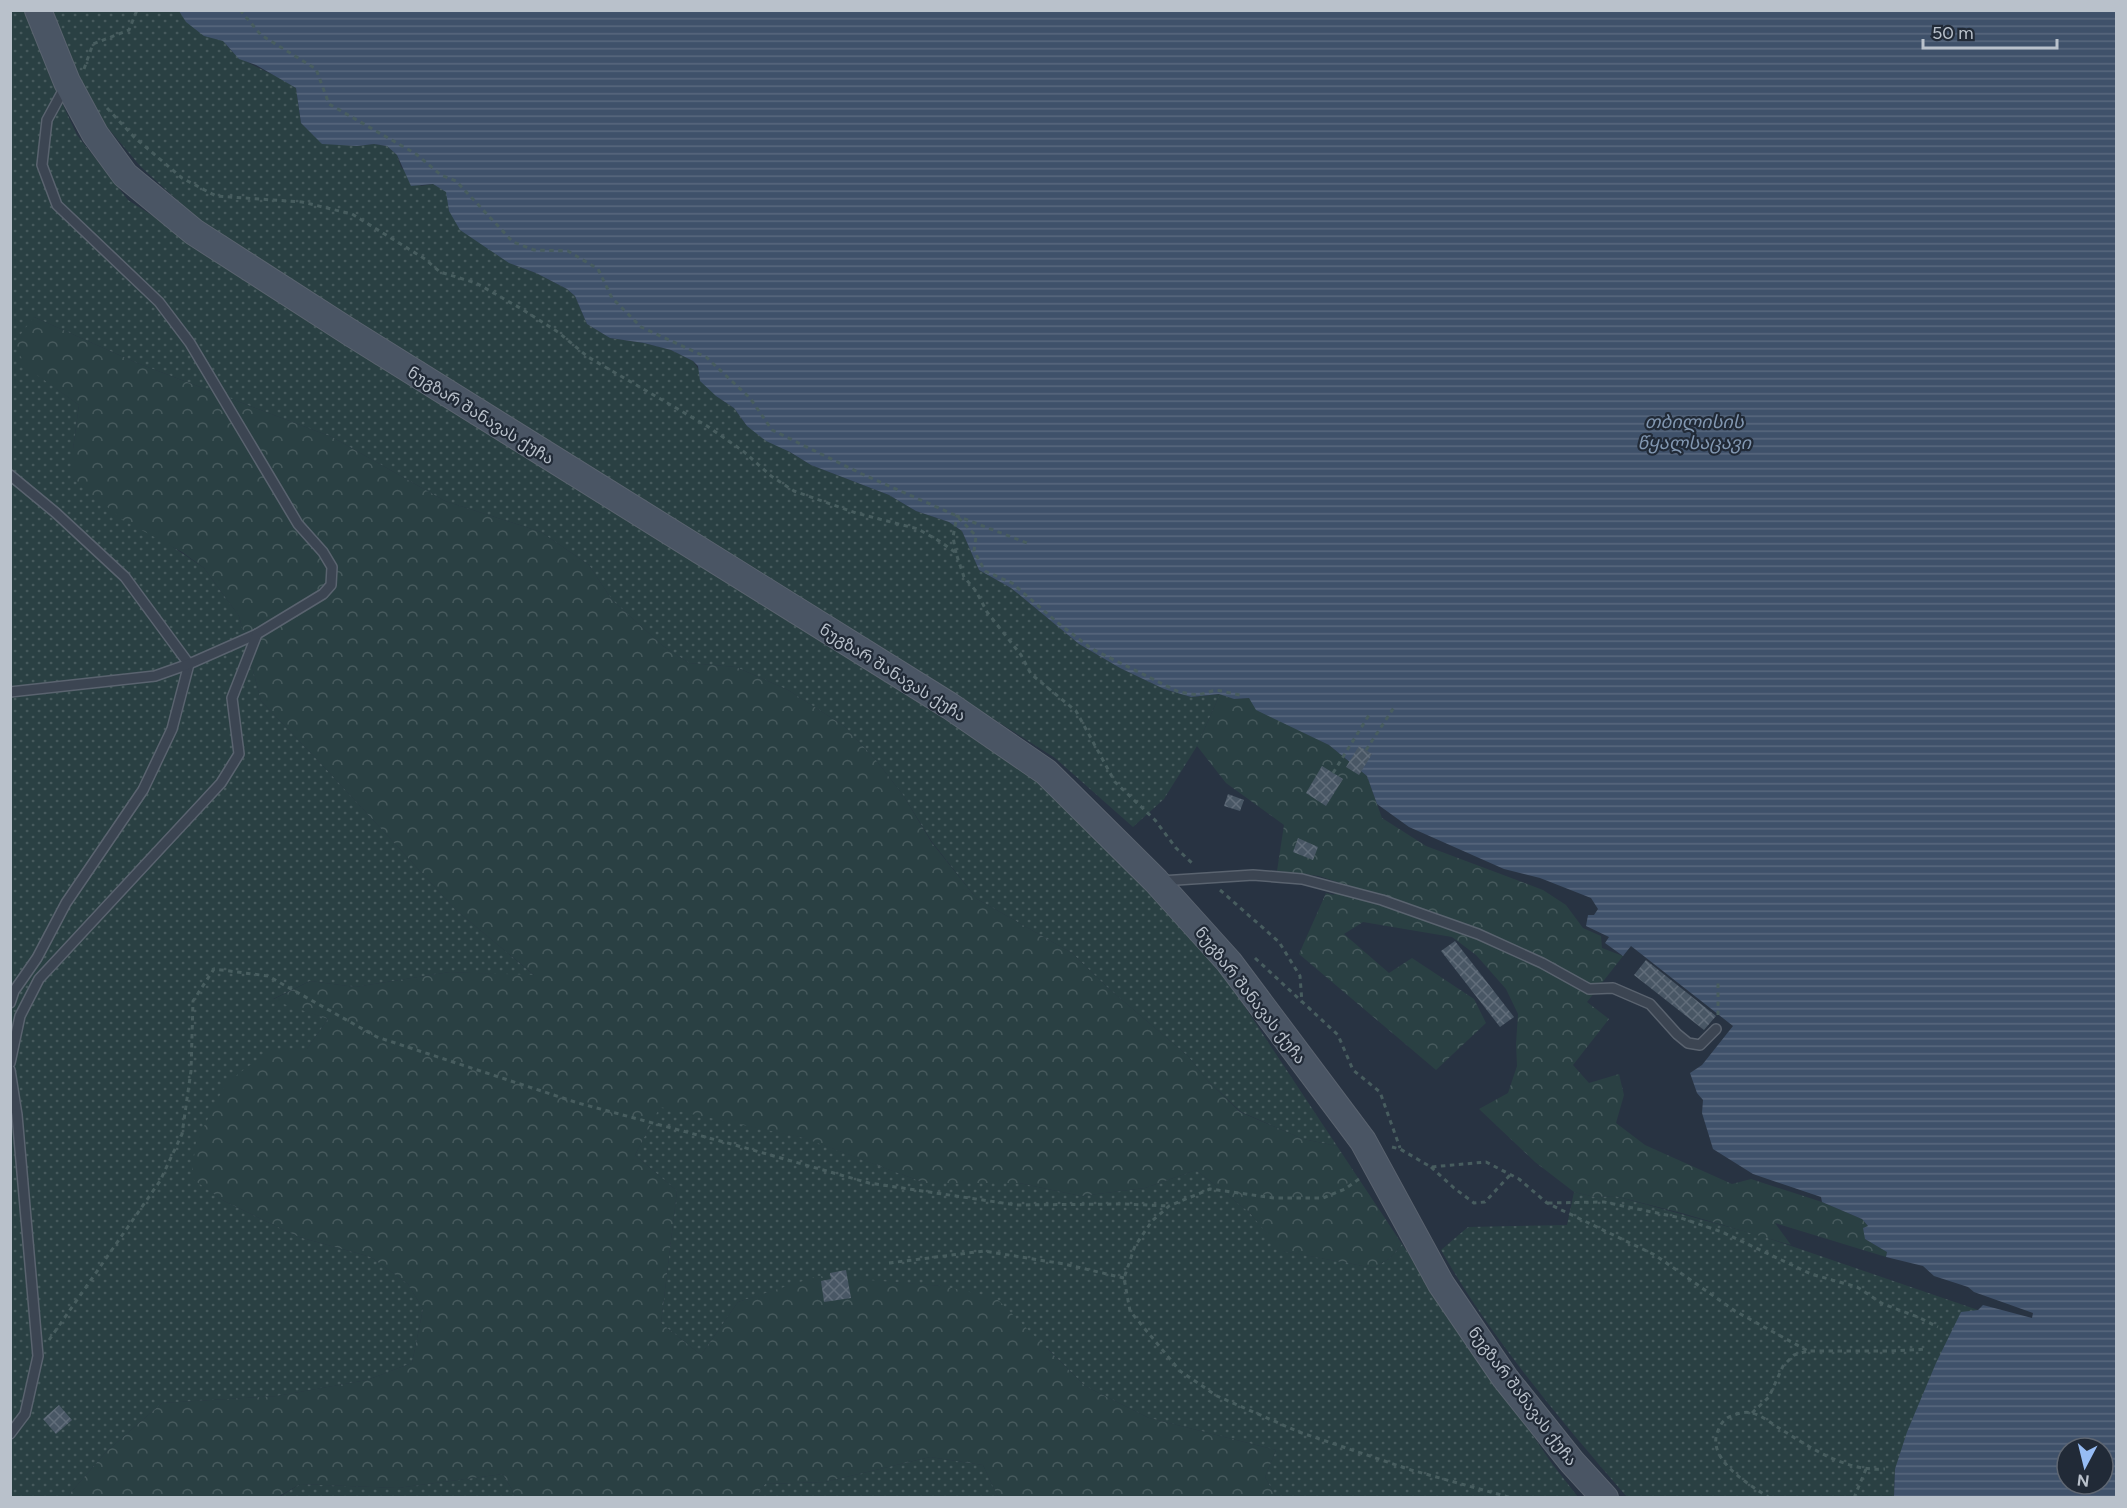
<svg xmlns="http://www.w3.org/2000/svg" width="2127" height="1508" viewBox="0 0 2127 1508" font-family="Figtree,'Noto Sans Georgian',sans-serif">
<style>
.grass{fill:url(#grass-dots)}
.forest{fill:url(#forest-crowns)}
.water{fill:url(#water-rules);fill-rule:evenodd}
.building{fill:url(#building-cross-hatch)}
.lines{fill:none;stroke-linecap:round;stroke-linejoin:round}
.lane-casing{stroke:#5a636f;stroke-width:12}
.secondary-casing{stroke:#5a636f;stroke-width:28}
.path{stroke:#485d5f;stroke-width:3;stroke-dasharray:4.5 4.5;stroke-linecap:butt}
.lane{stroke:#3c4552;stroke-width:9}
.secondary{stroke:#4a5564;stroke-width:26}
.labels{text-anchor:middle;stroke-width:4.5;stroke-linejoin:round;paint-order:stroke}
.street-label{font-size:16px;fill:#b9c1cb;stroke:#212a37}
.water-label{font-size:18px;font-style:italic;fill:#8297b1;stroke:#212a37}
</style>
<defs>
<pattern id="grass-dots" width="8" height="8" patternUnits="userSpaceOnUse" patternTransform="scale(1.5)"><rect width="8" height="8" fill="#2a4043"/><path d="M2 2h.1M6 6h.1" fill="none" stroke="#475a5d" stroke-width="1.8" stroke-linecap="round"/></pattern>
<pattern id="forest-crowns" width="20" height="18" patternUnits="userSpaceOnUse" patternTransform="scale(1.5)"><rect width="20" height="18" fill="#2a4043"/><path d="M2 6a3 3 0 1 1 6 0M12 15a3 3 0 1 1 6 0" fill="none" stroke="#475a5d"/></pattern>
<pattern id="water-rules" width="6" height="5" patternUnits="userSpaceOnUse" patternTransform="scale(1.5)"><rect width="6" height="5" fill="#3f516a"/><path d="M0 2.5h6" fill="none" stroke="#59687e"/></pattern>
<pattern id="building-cross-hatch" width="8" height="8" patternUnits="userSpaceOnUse" patternTransform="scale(1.5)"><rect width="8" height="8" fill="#495765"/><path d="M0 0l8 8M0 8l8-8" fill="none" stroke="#616d7a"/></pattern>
</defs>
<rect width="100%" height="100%" fill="#283342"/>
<!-- grass -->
<g class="grass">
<polygon points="32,10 49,75 77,135 128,200 631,522 1032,774 1093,831 1225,977 1337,1146 1303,1139 1241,1112 1207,1080 1188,1056 1108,988 1072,953 977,899 932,842 903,795 875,759 844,726 788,690 736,667 689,663 663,646 612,600 589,565 541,532 445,501 332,437 137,363 34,317 27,367 79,405 73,449 73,479 204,568 239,616 261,701 327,770 456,910 535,976 450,972 355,987 310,981 273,999 328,1019 307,1049 272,1049 192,1178 224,1201 299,1237 371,1257 408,1284 423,1309 412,1363 367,1380 277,1396 162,1403 106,1452 67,1497 11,1497 10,11"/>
<path d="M53 11H216C218 20 219 34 225 43 239 65 274 71 296 88L301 123 322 143 357 146 374 144 387 146 397 155 401 167 421 186 433 184 447 192 449 211 514 265 536 273 567 289 575 296 587 324 610 338 644 343 671 350 693 361 716 396 734 408 747 426 811 465 889 495 916 511 949 522 962 531 979 570 1011 588 1079 644 1120 668 1164 689 1191 697 1220 694 1197 746 1164 799 1133 827 1055 758 849 627 512 421 313 295 198 219 141 167 107 127 82 83Z"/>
<polygon points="660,1106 805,1138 925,1183 1019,1183 1081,1196 1145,1188 1196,1170 1249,1212 1283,1251 1374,1268 1390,1258 1402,1244 1553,1465 1578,1497 1276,1497 1265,1477 1276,1450 1149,1418 1085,1386 1048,1349 943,1286 818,1277 738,1302 701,1355 661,1323 677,1191 635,1155"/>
<path d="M1574 1192 1595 1197 1615 1196 1762 1236 1978 1310 1895 1469 1894 1497H1627C1561 1421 1491 1338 1441 1250L1468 1227 1567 1225Z"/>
<polygon points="930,1457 983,1465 998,1497 754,1498 765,1484 825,1482"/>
<polygon points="503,1474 516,1497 278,1498 300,1484 397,1488"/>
</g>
<!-- forest -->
<g class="forest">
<polygon points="34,317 137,363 332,437 445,501 541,532 589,565 612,600 663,646 689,663 736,667 788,690 844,726 875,759 903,795 932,843 977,899 1072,953 1108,988 1188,1056 1207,1080 1240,1112 1303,1139 1337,1146 1402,1244 1390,1258 1374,1268 1282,1251 1249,1212 1196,1170 1145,1188 1081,1196 1019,1183 925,1183 804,1138 660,1107 635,1155 677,1191 661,1323 701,1355 738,1302 818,1276 943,1286 996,1298 1085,1386 1149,1418 1276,1450 1265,1477 1276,1497 998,1497 983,1465 930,1457 825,1482 765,1484 754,1498 516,1497 503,1474 397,1488 300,1484 278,1497 67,1497 106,1452 162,1403 277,1396 367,1380 412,1363 423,1309 408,1284 371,1257 299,1237 224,1201 191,1178 196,1142 226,1083 272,1049 307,1049 328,1019 272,1000 310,981 355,987 450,972 534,975 456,910 327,770 261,701 239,616 204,568 182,552 123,520 73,479 73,449 79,405 26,367 14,343"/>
<polygon points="1220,694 1234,699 1249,698 1269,715 1329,745 1367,776 1382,818 1426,846 1543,890 1566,905 1583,928 1601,936 1602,948 1623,956 1587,1002 1609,1019 1573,1065 1589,1083 1619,1074 1624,1095 1616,1123 1645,1145 1732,1184 1751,1179 1822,1202 1862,1219 1868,1226 1865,1239 1887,1252 1886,1257 1775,1223 1791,1245 1685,1214 1615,1196 1595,1197 1574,1192 1535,1162 1479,1109 1508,1093 1517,1066 1516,1044 1518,1014 1506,989 1476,955 1452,937 1363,922 1344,934 1389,973 1412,958 1474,999 1486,1023 1436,1070 1299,954 1326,893 1334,895 1340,883 1319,876 1277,871 1284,825 1226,783 1197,746"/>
</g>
<!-- water -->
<path class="water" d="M179 11H2116V1497H1894L1895 1469 1907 1432 1936 1363 1961 1312 1978 1310 1983 1305 2032 1318 2033 1313 1974 1292 1968 1287 1934 1276 1923 1266 1886 1257 1887 1252 1865 1239 1863 1228 1868 1226 1862 1219 1822 1202 1821 1197 1753 1174 1713 1149 1702 1113 1703 1100 1697 1093 1690 1073 1702 1065 1733 1026 1631 946 1623 956 1605 943 1609 937 1586 926 1588 915H1594L1598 909 1591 898 1540 878 1504 869 1409 827 1377 804 1367 776 1329 745 1256 710 1249 698 1234 699 1219 694 1191 697 1164 689 1120 668 1079 644 1011 588 979 570 962 531 949 522 916 511 889 495 811 465 790 452 766 441 747 426 734 408 716 396 700 381 698 366 693 361 671 350 644 343 610 338 587 324 575 296 567 289 536 273 509 263 460 230 449 211 446 192 433 184 411 186 397 155 387 146 374 144 357 146 322 144 301 123 296 88 256 65 239 59 223 41 204 36 186 22ZM2067 1448H2103V1484H2067Z"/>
<!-- building -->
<g class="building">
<polygon points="1359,746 1372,754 1359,775 1346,767"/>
<polygon points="1322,766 1343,779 1326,806 1306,793"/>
<polygon points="1228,794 1244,800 1240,811 1224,806"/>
<polygon points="1298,838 1318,847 1313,860 1293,852"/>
<polygon points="1455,941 1514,1017 1500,1027 1441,951"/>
<polygon points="1646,960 1716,1016 1704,1030 1634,975"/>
<polygon points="846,1270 851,1298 824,1302 821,1281 831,1279 830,1273"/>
<polygon points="59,1405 72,1420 56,1434 43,1419"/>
</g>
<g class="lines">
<defs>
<g id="lane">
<polyline points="10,475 56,513 125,577 189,664 172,729 143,790 66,903 37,958 14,991 10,1003"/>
<polyline points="10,692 155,676 189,664 257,634"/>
<polyline points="1161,881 1253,875 1302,879 1382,900 1478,934 1542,963 1589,989 1613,988 1650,1004 1677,1034 1688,1043 1700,1045 1716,1029"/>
<polyline points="10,1063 20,1016 39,979 221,783 239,754 232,698 257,634 323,594 331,585 332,567 323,552 298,524 190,343 159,302 57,205 42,165 47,120 65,87"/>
<polyline points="10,1070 17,1115 38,1356 25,1414 10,1434"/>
</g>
<polyline id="secondary" points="38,10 67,82 95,134 125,175 194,232 351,333 950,706 1046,772 1156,881 1229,962 1363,1141 1441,1284 1505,1378 1572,1462 1605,1498"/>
</defs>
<!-- lane casing -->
<use href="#lane" class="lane-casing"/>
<!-- secondary casing -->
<use href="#secondary" class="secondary-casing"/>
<!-- path -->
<g class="path">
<polyline points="240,10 261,35 316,69 329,104 416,154 441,175 456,181 513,242 534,250 568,251 598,269 612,298 641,327 706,357 750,398 772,430 862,474 957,516 976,536 974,551 985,571 1012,583 1058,623 1092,649 1179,692 1198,695 1216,690 1240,695"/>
<polyline points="84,69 93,44 129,30 137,10"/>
<polyline points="107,108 134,137 182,178 216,196 302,202 352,214 425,259 440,272 476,283 520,308 558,332 588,357 707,426 743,451 771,476 794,491 856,513 918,529 941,542 956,553 964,577 976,591 987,612 1021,655 1031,674 1076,711 1115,782 1155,820 1176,848 1194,865"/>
<polyline points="956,553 953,537 957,516 1027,543"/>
<polyline points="1366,750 1395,706"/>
<polyline points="1333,773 1369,715"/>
<polyline points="1220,890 1279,942 1300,976 1302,1003"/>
<polyline points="1255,958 1338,1035 1353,1070 1380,1092 1400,1148"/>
<polyline points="1718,1015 1718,983"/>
<polyline points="1392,1147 1400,1149 1431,1167 1486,1162 1519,1179 1547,1203 1655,1255 1735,1311 1808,1351"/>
<polyline points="1431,1167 1454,1188 1474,1203 1485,1202 1510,1175"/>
<polyline points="1359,1179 1345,1189 1323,1198 1274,1198 1210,1189 1169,1206 1152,1221 1135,1246 1124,1278 1130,1311 1180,1371 1217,1396 1299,1432 1411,1470 1512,1498"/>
<polyline points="1548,1203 1604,1202 1681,1218 1722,1232 1811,1274 1857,1287 1883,1304 1918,1317 1938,1327"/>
<polyline points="889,1263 984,1251 1064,1264 1124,1278"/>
<polyline points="49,1340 160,1181 182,1134 191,1071 193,1001 214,969 268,976 377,1037 578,1103 735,1145 869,1183 1016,1205 1123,1204 1169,1206"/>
<polyline points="1752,1413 1769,1397 1783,1366 1794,1355 1808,1351 1890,1351 1927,1349"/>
<path d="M1770 1498C1751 1486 1705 1459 1718 1431 1720 1425 1723 1420 1729 1417 1736 1414 1744 1411 1751 1413 1760 1414 1772 1424 1779 1428 1811 1448 1846 1472 1885 1469"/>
<polyline points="1854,1498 1866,1469"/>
</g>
<!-- lane -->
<use href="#lane" class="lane"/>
<!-- secondary -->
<use href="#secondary" class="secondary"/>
</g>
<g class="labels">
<!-- street labels -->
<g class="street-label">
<text transform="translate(481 415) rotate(32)" y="6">ნუგზარ შანავას ქუჩა</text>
<text transform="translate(893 672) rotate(32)" y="6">ნუგზარ შანავას ქუჩა</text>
<text transform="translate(1251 995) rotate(52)" y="6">ნუგზარ შანავას ქუჩა</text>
<text transform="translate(1523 1396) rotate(53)" y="6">ნუგზარ შანავას ქუჩა</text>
</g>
<!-- water labels -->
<g class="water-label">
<text x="1694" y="428">თბილისის<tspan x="1694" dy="21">წყალსაცავი</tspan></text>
</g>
</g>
<!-- border -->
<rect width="2127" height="1508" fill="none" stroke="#b9c1cb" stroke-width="24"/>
<!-- north arrow -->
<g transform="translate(2085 1466) rotate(187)"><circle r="28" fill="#212a37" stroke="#5e6672" stroke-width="1.5"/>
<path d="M0-4.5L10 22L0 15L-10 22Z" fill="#96bcf4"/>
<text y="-9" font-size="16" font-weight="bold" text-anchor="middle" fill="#b9c1cb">N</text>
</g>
<!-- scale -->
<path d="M1923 39v9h134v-9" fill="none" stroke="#b9c1cb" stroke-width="3"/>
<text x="1932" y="39" font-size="18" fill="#b9c1cb" stroke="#212a37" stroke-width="4.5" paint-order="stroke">50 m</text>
</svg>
